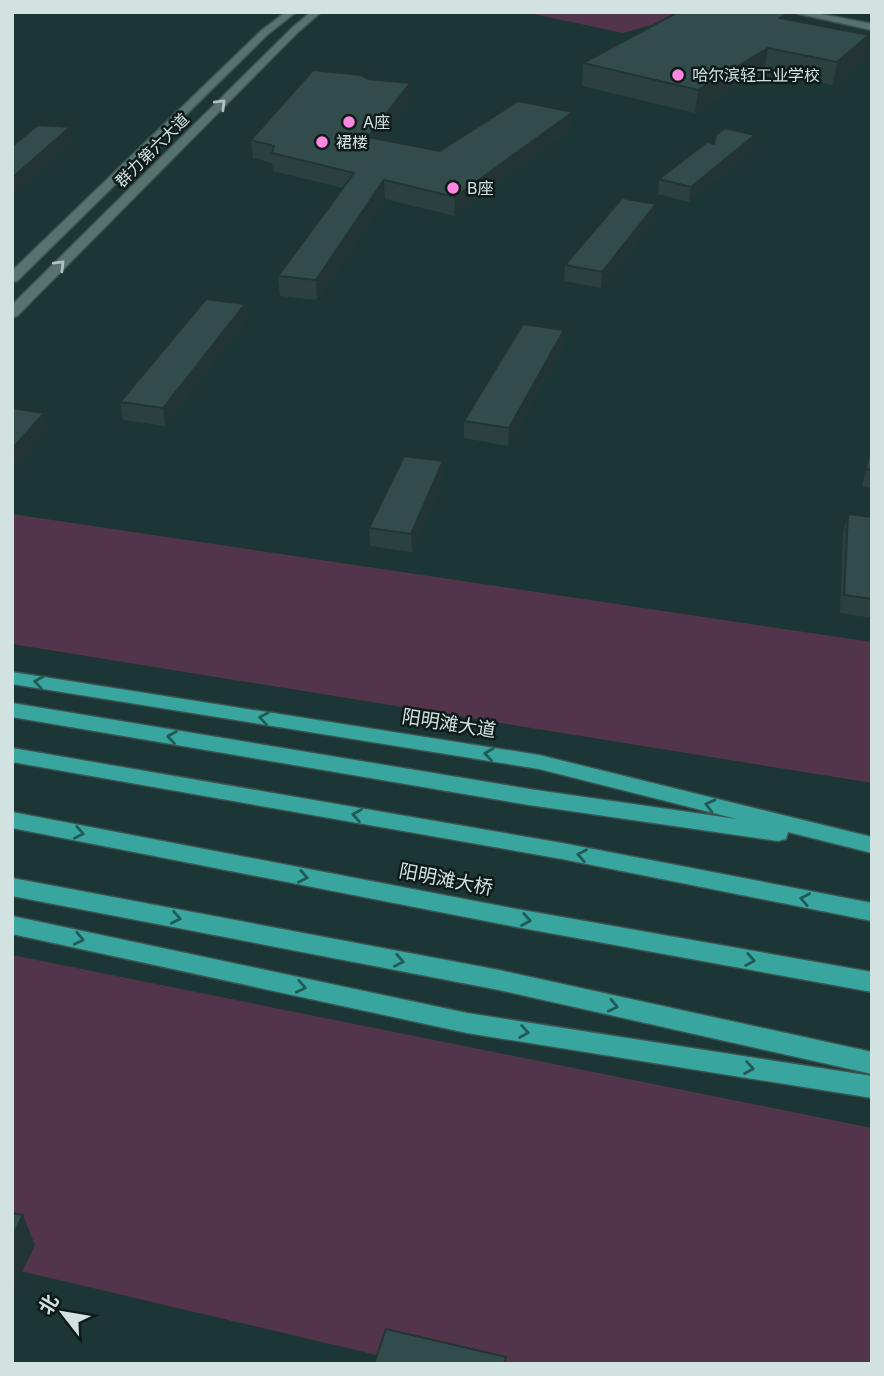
<svg xmlns="http://www.w3.org/2000/svg" width="884" height="1376" viewBox="0 0 884 1376" font-family="Inter,'Noto Sans SC',sans-serif">
<style>
.green{fill:#52354b}
.lines{fill:none;stroke-linecap:round;stroke-linejoin:round}
.secondary-casing{stroke:#3c5452;stroke-width:3}
.trunk-casing{stroke:#3c5452;stroke-width:3}
.secondary{fill:#567370;fill-rule:evenodd}
.trunk{fill:#38a69f;fill-rule:evenodd}
.wall{fill:#2a4140}
.shaded-wall{fill:#223534}
.building{fill:#314c4a;stroke:#223534;stroke-width:2}
.oneway{stroke:#adc1be}
.oneway2{stroke:#215a56}
.poi-dot{fill:#fd86e1;stroke:#0f1b1a;stroke-width:2.5}
.labels{text-anchor:middle;stroke-width:5;stroke-linejoin:round;paint-order:stroke}
.far-poi-label{font-size:16px;fill:#d2e2e0;stroke:#0f1b1a;text-anchor:start}
.far-street-label{font-size:16px;fill:#d2e2e0;stroke:#0f1b1a}
.street-label{font-size:19px;fill:#d2e2e0;stroke:#0f1b1a}
</style>
<rect width="100%" height="100%" fill="#1b3634"/>
<!-- green -->
<g class="green">
<polygon points="524,12 678,12 655,24 623,33"/>
<polygon points="12,514 872,642 872,783 12,644"/>
<polygon points="12,955 872,1128 872,1364 415,1364 12,1269"/>
</g>
<g class="lines">
<defs>
<g id="secondary">
<polygon points="286,12 296,12 268,34 17,281 12,282 12,271 262,30"/>
<polygon points="311,12 321,12 298,32 17,316 12,317 12,305 292,28"/>
<polygon points="791,12 810,12 872,24 872,30"/>
</g>
<g id="trunk">
<polygon points="12,672 539,755 872,837 872,853 788,832 786,839 778,841 529,805 12,717 12,703 529,789 737,819 539,769 12,684"/>
<polygon points="12,748 562,843 872,903 872,921 562,859 12,762"/>
<polygon points="12,812 511,908 872,972 872,992 511,926 12,828"/>
<polygon points="12,878 499,970 872,1052 872,1074 499,990 12,896"/>
<polygon points="12,916 467,1013 872,1076 872,1098 467,1033 12,934"/>
</g>
</defs>
<!-- secondary casing -->
<use href="#secondary" class="secondary-casing"/>
<!-- trunk casing -->
<use href="#trunk" class="trunk-casing"/>
<!-- secondary -->
<use href="#secondary" class="secondary"/>
<!-- trunk -->
<use href="#trunk" class="trunk"/>
</g>
<!-- wall -->
<g class="wall">
<polygon points="795,21 865,57 833,85 764,70 695,113 582,86 583,63"/>
<polygon points="368,79 410,83 410,100 380,139 440,151 571,129 454,216 385,199 317,300 280,296 278,276 342,188 273,171 272,163 253,158 251,140"/>
<polygon points="753,149 689,202 658,194 659,179"/>
<polygon points="655,219 601,288 564,281 565,265"/>
<polygon points="245,304 246,320 165,426 123,420 120,402"/>
<polygon points="564,330 563,347 508,446 464,438 464,421"/>
<polygon points="872,436 872,488 862,487"/>
<polygon points="443,461 443,479 412,552 370,546 369,528"/>
<polygon points="848,514 872,517 872,618 840,613 843,532"/>
</g>
<!-- shaded-wall -->
<g class="shaded-wall">
<polygon points="790,12 796,12 793,30 780,18"/>
<polygon points="869,35 865,57 833,85 837,62"/>
<polygon points="768,48 764,70 695,113 698,90"/>
<polygon points="410,83 410,100 368,155 368,137"/>
<polygon points="573,112 571,129 454,216 455,197"/>
<polygon points="70,127 73,142 12,195 12,178"/>
<polygon points="755,135 753,149 689,202 691,187"/>
<polygon points="384,180 385,199 317,300 316,280"/>
<polygon points="656,204 655,219 601,288 602,272"/>
<polygon points="245,304 246,320 165,426 163,408"/>
<polygon points="564,330 563,347 508,446 509,428"/>
<polygon points="44,413 48,430 12,472 12,449"/>
<polygon points="443,461 443,479 412,552 411,534"/>
<polygon points="23,1215 35,1245 12,1294 12,1237"/>
</g>
<!-- building -->
<g class="building">
<polygon points="678,12 790,12 780,18 869,35 837,62 768,48 698,90 583,63"/>
<polygon points="313,70 361,75 368,79 410,83 368,137 440,151 518,101 573,112 455,197 384,180 316,280 278,276 354,173 272,153 274,146 251,140"/>
<polygon points="38,125 70,127 12,178 12,146"/>
<polygon points="725,128 755,135 691,187 659,179 707,142 714,144 716,135"/>
<polygon points="622,198 656,204 602,272 565,265"/>
<polygon points="206,299 245,304 163,408 120,402"/>
<polygon points="523,324 564,330 509,428 464,421"/>
<polygon points="12,408 44,413 12,449"/>
<polygon points="872,441 872,470 866,469"/>
<polygon points="404,456 443,461 411,534 369,528"/>
<polygon points="848,514 872,517 872,599 844,595"/>
<polygon points="12,1213 23,1215 12,1237"/>
<polygon points="386,1329 506,1357 504,1364 374,1364"/>
</g>
<!-- one-way arrows -->
<defs><path id="oneway-chevron" d="M-2-3.5L2.5 0L-2 3.5" fill="none" stroke-width="1.6" stroke-linecap="round" stroke-linejoin="round" transform="scale(1.75)"/></defs>
<g class="oneway">
<use href="#oneway-chevron" transform="translate(221 104) rotate(-45)"/>
<use href="#oneway-chevron" transform="translate(60 265) rotate(-45)"/>
</g>
<g class="oneway2">
<use href="#oneway-chevron" transform="translate(39 682) rotate(-171)"/>
<use href="#oneway-chevron" transform="translate(264 718) rotate(-171)"/>
<use href="#oneway-chevron" transform="translate(172 737) rotate(-171)"/>
<use href="#oneway-chevron" transform="translate(489 754) rotate(-171)"/>
<use href="#oneway-chevron" transform="translate(710 805) rotate(-166)"/>
<use href="#oneway-chevron" transform="translate(357 815) rotate(-170)"/>
<use href="#oneway-chevron" transform="translate(79 833) rotate(11)"/>
<use href="#oneway-chevron" transform="translate(582 855) rotate(-169)"/>
<use href="#oneway-chevron" transform="translate(303 877) rotate(11)"/>
<use href="#oneway-chevron" transform="translate(805 899) rotate(-169)"/>
<use href="#oneway-chevron" transform="translate(176 918) rotate(11)"/>
<use href="#oneway-chevron" transform="translate(526 920) rotate(10)"/>
<use href="#oneway-chevron" transform="translate(79 939) rotate(12)"/>
<use href="#oneway-chevron" transform="translate(750 960) rotate(10)"/>
<use href="#oneway-chevron" transform="translate(399 961) rotate(11)"/>
<use href="#oneway-chevron" transform="translate(301 987) rotate(12)"/>
<use href="#oneway-chevron" transform="translate(613 1006) rotate(13)"/>
<use href="#oneway-chevron" transform="translate(524 1032) rotate(9)"/>
<use href="#oneway-chevron" transform="translate(749 1068) rotate(9)"/>
</g>
<!-- markers -->
<g class="poi-dot">
<circle cx="678" cy="75" r="7"/>
<circle cx="349" cy="122" r="7"/>
<circle cx="322" cy="142" r="7"/>
<circle cx="453" cy="188" r="7"/>
</g>
<g class="labels">
<!-- far-poi labels -->
<g class="far-poi-label">
<text x="692" y="81">哈尔滨轻工业学校</text>
<text x="363" y="128">A座</text>
<text x="336" y="148">裙楼</text>
<text x="467" y="194">B座</text>
</g>
<!-- far-street labels -->
<g class="far-street-label">
<text transform="translate(152 150) rotate(-45)" y="6">群力第六大道</text>
</g>
<!-- street labels -->
<g class="street-label">
<text transform="translate(449 723) rotate(9)" y="7">阳明滩大道</text>
<text transform="translate(446 879) rotate(11)" y="7">阳明滩大桥</text>
</g>
</g>
<!-- border -->
<rect width="884" height="1376" fill="none" stroke="#d2e2e0" stroke-width="28"/>
<!-- north arrow -->
<g transform="translate(63 1313) rotate(301)" stroke="#0f1b1a" stroke-width="5" paint-order="stroke">
<path d="M0-5L12 26L0 18L-12 26Z" fill="#d2e2e0"/>
<text y="-10" font-size="19" font-weight="bold" text-anchor="middle" fill="#d2e2e0">北</text>
</g>
</svg>
